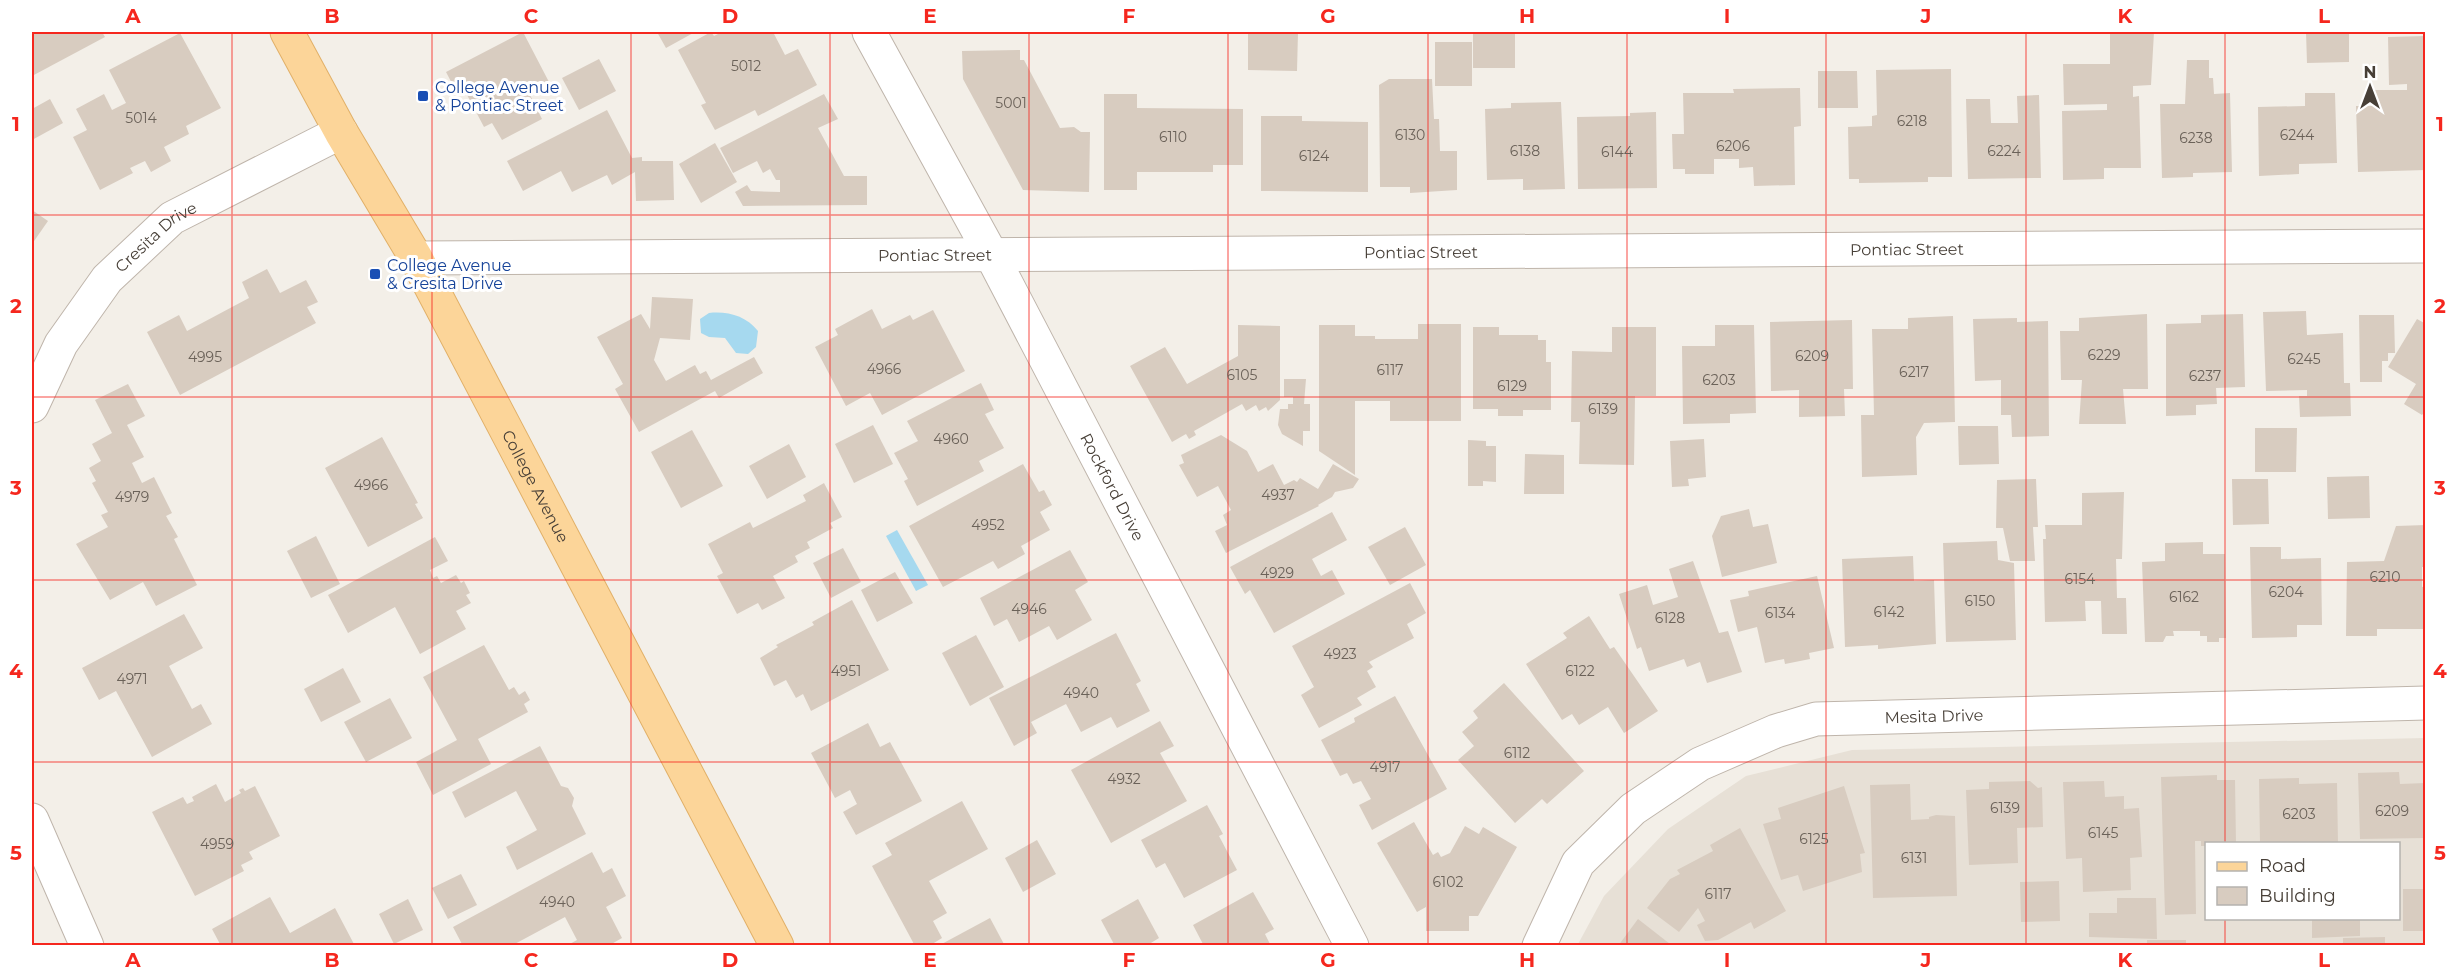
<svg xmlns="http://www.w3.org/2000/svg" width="2457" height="977" viewBox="0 0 2457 977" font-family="Montserrat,sans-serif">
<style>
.residential{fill:#e7e0d6;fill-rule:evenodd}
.water{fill:#a6d9ef}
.building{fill:#d8ccc0}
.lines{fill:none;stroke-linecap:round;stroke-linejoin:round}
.minor-casing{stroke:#bfb5ab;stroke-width:35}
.major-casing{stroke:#e1b068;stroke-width:35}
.minor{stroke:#fff;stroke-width:33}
.major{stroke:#fcd599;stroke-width:33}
.grid{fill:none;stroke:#f5271e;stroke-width:1.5;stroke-opacity:0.55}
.transit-dot{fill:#1a4fb4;stroke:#fff;stroke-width:2}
.labels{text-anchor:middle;stroke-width:6;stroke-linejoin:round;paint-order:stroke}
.number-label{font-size:14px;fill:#6b6259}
.transit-label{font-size:16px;fill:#164399;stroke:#fff;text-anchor:start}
.street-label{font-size:16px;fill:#473f37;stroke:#fff}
.neatline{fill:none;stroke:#f5271e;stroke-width:2}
.grid-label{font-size:20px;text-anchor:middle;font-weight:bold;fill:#f5271e}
</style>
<rect width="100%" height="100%" fill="#f3efe8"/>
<!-- residential -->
<path class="residential" d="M2425 738V945L1577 946 1604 896 1668 829 1746 776 1852 750ZM2206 844H2398V918H2206Z"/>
<!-- water -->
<g class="water">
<path d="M709 313C728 311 746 316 758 331L756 347 748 354 736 353 725 338 709 337 701 333 700 319Z"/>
<polygon points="897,530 928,585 916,591 886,536"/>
</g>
<!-- building -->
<g class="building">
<polygon points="32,32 102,32 105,37 32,76"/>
<polygon points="523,32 549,82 529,93 542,119 502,140 492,123 484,127 465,91 458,95 446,72"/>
<polygon points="657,32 695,32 666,48"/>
<polygon points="711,32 714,36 722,32 773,32 785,55 798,49 817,85 758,116 755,110 715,130 701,105 706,103 678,50"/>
<polygon points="1248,32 1298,32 1297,71 1248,70"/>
<rect x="1473" y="32" width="42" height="36"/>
<polygon points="2110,32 2154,32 2151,85 2133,86 2133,97 2139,96 2141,168 2104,168 2104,179 2063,180 2062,111 2107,110 2107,104 2064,105 2063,64 2110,64"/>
<polygon points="2306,32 2349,32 2349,62 2307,63"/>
<polygon points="180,33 221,108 186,126 189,134 164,147 171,161 151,172 145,161 130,168 133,173 100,190 73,137 87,130 76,109 104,94 112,110 126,103 109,70"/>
<polygon points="2426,36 2426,170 2358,172 2356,106 2373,106 2373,90 2407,90 2407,84 2389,85 2388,37"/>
<rect x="1435" y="42" width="37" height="44"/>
<polygon points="1020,50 1020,60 1024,60 1060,128 1074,127 1081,132 1090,132 1089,192 1023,190 963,79 962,51"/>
<polygon points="599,59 616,91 579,110 562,78"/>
<polygon points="2187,60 2209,60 2209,78 2213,78 2214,94 2230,93 2232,172 2193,173 2193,177 2162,178 2160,104 2185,104"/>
<polygon points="1951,69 1952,177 1928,177 1928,182 1859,183 1859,179 1849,179 1848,127 1872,126 1872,116 1877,115 1876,70"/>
<polygon points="1818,71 1857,71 1858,108 1818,108"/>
<polygon points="1389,79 1432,79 1434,119 1439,119 1440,151 1457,151 1457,190 1410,193 1410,187 1380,187 1379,85"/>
<polygon points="1800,88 1801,126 1794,127 1795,185 1754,186 1753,167 1739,168 1739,159 1714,159 1714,174 1685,174 1685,169 1673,169 1672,134 1684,134 1683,93 1734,93 1733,89"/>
<polygon points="2305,93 2335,93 2337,163 2299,164 2299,174 2259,176 2258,107 2305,106"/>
<polygon points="824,94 838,119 818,128 844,176 867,176 867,205 743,206 735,192 747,185 751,191 780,192 780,180 776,180 770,169 763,173 757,161 733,173 720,148"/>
<polygon points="1104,94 1137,94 1137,108 1243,109 1243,165 1213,165 1213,172 1137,172 1137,190 1104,190"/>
<polygon points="2039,95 2041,178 1968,179 1966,99 1990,99 1991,123 2018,123 2017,96"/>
<polygon points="50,99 63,123 32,140 32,109"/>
<polygon points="1561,102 1565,189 1523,190 1523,179 1487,180 1485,109 1511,108 1511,103"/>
<polygon points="607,110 632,158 642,157 642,161 673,161 674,200 636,201 635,172 612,185 607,175 572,192 561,171 523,191 507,161"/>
<polygon points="1656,112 1657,188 1578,189 1577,117 1630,116 1630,113"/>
<polygon points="1261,116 1302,116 1302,121 1368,122 1368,192 1261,191"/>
<polygon points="715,143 737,182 701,203 679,164"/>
<polygon points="32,210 48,221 32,244"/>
<polygon points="267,269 280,293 306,280 318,302 307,307 316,323 180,395 147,332 179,315 187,331 249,298 242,282"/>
<polygon points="652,297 693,299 690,340 660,338 654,360 666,381 695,365 700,374 706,371 711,380 754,357 763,373 719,398 715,391 639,432 615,389 623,384 597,337 641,314 650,329"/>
<polygon points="872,309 882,329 910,315 913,320 933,310 965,371 882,415 870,393 846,406 815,347 838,335 835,329"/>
<polygon points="2306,311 2307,335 2343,333 2344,383 2350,383 2351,416 2300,417 2299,396 2307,396 2307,390 2266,391 2263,312"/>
<polygon points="2147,314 2148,389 2123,389 2126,424 2079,424 2082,380 2061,380 2060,331 2079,331 2079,318"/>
<polygon points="2243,314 2245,387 2216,388 2217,404 2196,405 2196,415 2166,416 2166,324 2201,323 2201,315"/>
<polygon points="2359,315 2394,315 2395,353 2388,353 2388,361 2382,361 2382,382 2360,382"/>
<polygon points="1953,316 1955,422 1924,423 1916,437 1917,475 1862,477 1861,415 1874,415 1872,329 1908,329 1908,318"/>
<polygon points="2017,318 2017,322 2048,321 2049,436 2012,437 2011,415 2001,415 2001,380 1975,381 1973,319"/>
<polygon points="2417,319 2426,324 2426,410 2422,415 2404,404 2416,384 2388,367"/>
<polygon points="1852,320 1853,389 1844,389 1845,416 1799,417 1799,390 1771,391 1770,322"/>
<polygon points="1418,324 1461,324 1461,421 1390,421 1390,401 1355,401 1355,475 1319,451 1319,325 1355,325 1355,336 1375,336 1375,339 1418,339"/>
<polygon points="1238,325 1280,326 1280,400 1268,411 1266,407 1259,411 1256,405 1246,411 1242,404 1194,431 1196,435 1189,439 1186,434 1172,442 1130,366 1165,347 1187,384 1238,356"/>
<polygon points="1715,325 1754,325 1756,413 1730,414 1730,423 1683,424 1682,346 1715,346"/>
<polygon points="1473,327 1499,327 1499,335 1538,335 1538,340 1546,340 1546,362 1551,362 1551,410 1523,410 1523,416 1498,416 1498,409 1473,409"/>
<polygon points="1612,327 1656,327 1656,396 1635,396 1634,465 1579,464 1580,422 1571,422 1572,351 1612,352"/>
<polygon points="1284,379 1306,379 1304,404 1310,404 1310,431 1303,431 1303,446 1282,434 1278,425 1280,409 1288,409 1288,404 1293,404 1293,397 1284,397"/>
<polygon points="981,383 994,410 985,414 1004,448 979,461 984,471 917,506 904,481 908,479 894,453 918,441 907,421"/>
<polygon points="128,384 145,416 127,425 144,457 132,463 142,483 154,477 172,513 166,516 178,537 174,539 197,585 156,606 143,582 110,600 76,544 108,527 101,515 108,512 92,483 96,481 89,468 101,461 92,444 112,433 95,400"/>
<polygon points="873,425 893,464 854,483 835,444"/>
<polygon points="1958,426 1998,426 1999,464 1959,465"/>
<polygon points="2255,428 2297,428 2296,472 2255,472"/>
<polygon points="692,430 723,486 681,508 651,452"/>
<polygon points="1221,435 1247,451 1258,472 1273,464 1284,485 1294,480 1297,482 1300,478 1318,489 1333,464 1359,479 1353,488 1335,492 1332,497 1318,505 1319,506 1226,553 1215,531 1227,525 1223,515 1231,510 1218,486 1197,497 1179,465 1184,463 1181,455"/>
<polygon points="382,437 418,503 415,504 423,518 368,547 325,468"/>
<polygon points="1704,439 1706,477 1688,479 1689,486 1672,487 1670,441"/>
<polygon points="1468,440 1486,441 1486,446 1496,446 1496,482 1483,481 1483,486 1468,486"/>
<polygon points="789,444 806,477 767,499 749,466"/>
<polygon points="1525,454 1564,455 1564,494 1524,494"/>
<polygon points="1023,464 1039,492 1044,490 1052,505 1040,512 1050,530 1021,546 1025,554 998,569 993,561 943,587 909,526"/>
<polygon points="2369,476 2370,518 2328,519 2327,477"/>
<polygon points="2036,479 2038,527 2033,527 2035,561 2010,561 2003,528 1996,528 1997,480"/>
<polygon points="2232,479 2268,479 2269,524 2233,525"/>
<polygon points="824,483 842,517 830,523 833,528 807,542 810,548 795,556 798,562 773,576 785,598 762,610 758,603 737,614 717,576 723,573 708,544 750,522 753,528 806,501 803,495"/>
<polygon points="2124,492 2122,559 2116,559 2117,598 2126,598 2127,634 2102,634 2101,601 2085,601 2086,621 2045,622 2043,539 2046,539 2045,525 2082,525 2082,493"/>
<polygon points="1749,509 1753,527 1768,524 1777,563 1722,577 1712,536 1721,516"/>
<polygon points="1332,512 1347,540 1312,559 1321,576 1332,570 1345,594 1274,633 1250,590 1245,594 1230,567"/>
<polygon points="2426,525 2426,567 2422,567 2422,587 2426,586 2426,629 2377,629 2377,636 2346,636 2347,562 2384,561 2396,526"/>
<polygon points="1405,527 1426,565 1390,585 1368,547"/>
<polygon points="316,536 340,584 311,598 287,551"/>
<polygon points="435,537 448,561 430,570 433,578 437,576 441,583 456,575 461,583 464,581 470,593 466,595 471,603 456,611 466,629 420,654 395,607 348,633 328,595"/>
<polygon points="1997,541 1998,560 2014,563 2016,640 1946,642 1943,543"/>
<polygon points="2203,542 2203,554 2225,554 2226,638 2219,638 2219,642 2207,642 2207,636 2200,636 2200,631 2173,631 2174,636 2166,636 2163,642 2145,642 2142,562 2165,561 2165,543"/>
<polygon points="2250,547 2281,547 2281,559 2321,558 2322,625 2297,625 2297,637 2252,638"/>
<polygon points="843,548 861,582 831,598 813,563"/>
<polygon points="1070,550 1088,582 1075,590 1092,620 1057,640 1049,626 1019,642 1007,619 994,626 980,598"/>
<polygon points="1913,556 1914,581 1934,580 1936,644 1878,649 1878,645 1845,647 1842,559"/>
<polygon points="1693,561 1719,633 1728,631 1742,672 1707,683 1700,662 1687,667 1684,659 1649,671 1641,647 1637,649 1619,594 1647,585 1653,605 1678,597 1669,569"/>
<polygon points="895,572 913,603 877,622 861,590"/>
<polygon points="1817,576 1834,648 1809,653 1810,659 1785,664 1784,659 1765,663 1757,627 1738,632 1730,600 1749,596 1748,591"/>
<polygon points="1410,583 1426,613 1407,624 1414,638 1369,662 1373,667 1367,671 1376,687 1357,698 1362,705 1319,728 1301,695 1314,687 1292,646"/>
<polygon points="852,600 889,670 811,711 803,694 796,698 786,680 774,686 760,658 778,647 776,645 814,625 812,622"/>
<polygon points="184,614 203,648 169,666 192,709 201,704 212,724 152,757 116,691 99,700 82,668"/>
<polygon points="1589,616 1610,649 1614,647 1658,711 1624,733 1608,707 1579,725 1572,714 1562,720 1526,664 1567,638 1563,633"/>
<polygon points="1116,633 1141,681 1136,684 1150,711 1117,728 1111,717 1081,732 1066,704 1031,722 1037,733 1014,746 989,698"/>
<polygon points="976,635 1004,687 970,706 942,653"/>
<polygon points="484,645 509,690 514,687 519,695 525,691 530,700 524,704 528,712 478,739 491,764 433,795 416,762 457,740 423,677"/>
<polygon points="343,668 361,702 321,722 304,689"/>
<polygon points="1504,683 1584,771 1547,804 1542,799 1515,823 1458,760 1474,746 1462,732 1478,718 1473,711"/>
<polygon points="1395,696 1447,789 1372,830 1359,805 1371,799 1361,781 1353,784 1347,773 1340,776 1321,740 1355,722 1354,718"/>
<polygon points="390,698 412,738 366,762 344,722"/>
<polygon points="1160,721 1174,746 1160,753 1187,801 1111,843 1071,770"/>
<polygon points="868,723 880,747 890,742 922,801 856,835 843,812 857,804 850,790 835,798 811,753"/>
<polygon points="540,746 561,786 568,788 574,798 572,806 586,834 517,870 506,847 537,830 516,791 465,818 452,792"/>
<polygon points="2399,772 2400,784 2426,783 2426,838 2360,839 2358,773"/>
<polygon points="2217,775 2217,780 2235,780 2236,844 2206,844 2206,846 2201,846 2201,841 2195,841 2196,914 2165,915 2161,777"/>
<polygon points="2299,778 2299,784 2337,783 2338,844 2260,844 2259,779"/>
<polygon points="2030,781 2038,788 2042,787 2043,827 2017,828 2018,863 1969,865 1966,790 1989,789 1989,782"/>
<polygon points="2104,781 2105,797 2124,796 2124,809 2139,808 2142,857 2130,858 2131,890 2083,892 2082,858 2066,859 2063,782"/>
<polygon points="216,784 225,802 241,793 239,790 243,788 245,791 255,786 280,836 249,852 253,859 241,865 244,871 195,896 152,812 183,797 187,804 194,801 192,797"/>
<polygon points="1910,784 1911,820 1929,819 1929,817 1936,815 1955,816 1957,896 1873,898 1870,785"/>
<polygon points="1844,786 1865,853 1860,854 1862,872 1803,891 1798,875 1781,880 1763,824 1781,819 1778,808"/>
<polygon points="962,801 988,849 929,881 947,913 933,921 942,938 929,946 915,946 872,866 892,855 885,843"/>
<polygon points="1207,805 1223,834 1219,836 1237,870 1184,898 1165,863 1156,868 1141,840"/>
<polygon points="1414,822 1433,855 1438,852 1441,857 1450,853 1465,826 1479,834 1483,827 1517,847 1478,916 1469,916 1469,931 1426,931 1426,907 1417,912 1377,843"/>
<polygon points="1740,828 1786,911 1754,929 1751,922 1718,940 1705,941 1697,925 1705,921 1698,908 1679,932 1647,908 1670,879 1680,874 1677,870 1713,851 1710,845"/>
<polygon points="1037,840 1056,874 1023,892 1005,858"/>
<polygon points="592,852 603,873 612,868 626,896 606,907 622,938 608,946 566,946 577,940 565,917 511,946 463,946 453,927"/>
<polygon points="461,874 477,905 448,919 432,888"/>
<polygon points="2059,881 2060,921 2021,922 2020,882"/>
<rect x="2403" y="889" width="23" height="42"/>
<polygon points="1253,892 1274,929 1265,934 1271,946 1204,946 1193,925"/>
<polygon points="270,897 290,933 335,908 355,946 221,946 212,929"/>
<polygon points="2117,898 2156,898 2157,939 2089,937 2089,913 2117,913"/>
<polygon points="408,899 423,930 394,944 379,914"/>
<polygon points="1138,899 1159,938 1146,946 1115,946 1101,920"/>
<polygon points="990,918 1005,946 938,946"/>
<polygon points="2312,918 2360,918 2360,936 2312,938"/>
<polygon points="1638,919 1670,944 1669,946 1618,946"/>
<polygon points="2385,937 2385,946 2343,946 2343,938"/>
<rect x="2147" y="940" width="39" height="6"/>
</g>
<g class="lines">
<defs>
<g id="minor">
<path id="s1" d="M869 32 992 256 1352 946"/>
<path id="s2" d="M416 258 2426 246"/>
<path id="s3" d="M32 406 61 344 107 279 172 218 341 132"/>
<polyline points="32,820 87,946"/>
<path id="s4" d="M1539 946 1578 863 1633 809 1700 764 1776 731 1816 719 2426 703"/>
</g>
<g id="major">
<path id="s5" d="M287 32 341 132 416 258 777 946"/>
</g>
</defs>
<!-- minor casing -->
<use href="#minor" class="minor-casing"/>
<!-- major casing -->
<use href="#major" class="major-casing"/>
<!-- minor -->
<use href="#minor" class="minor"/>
<!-- major -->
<use href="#major" class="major"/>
</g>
<!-- grid -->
<path class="grid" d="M232 32V946M432 32V946M631 32V946M830 32V946M1029 32V946M1228 32V946M1428 32V946M1627 32V946M1826 32V946M2026 32V946M2225 32V844M32 215H2426M32 397H2426M32 580H2426M32 762H2426M2225 918V946"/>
<!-- markers -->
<g class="transit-dot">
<rect x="417" y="90" width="12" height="12" rx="3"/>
<rect x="369" y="268" width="12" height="12" rx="3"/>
</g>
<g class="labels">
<!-- number labels -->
<g class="number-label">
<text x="746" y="71">5012</text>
<text x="1011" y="108">5001</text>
<text x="141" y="123">5014</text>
<text x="1912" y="126">6218</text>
<text x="1410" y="140">6130</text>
<text x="2297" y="140">6244</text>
<text x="1173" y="142">6110</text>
<text x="2196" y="143">6238</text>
<text x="1733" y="151">6206</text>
<text x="1525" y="156">6138</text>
<text x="2004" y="156">6224</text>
<text x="1617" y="157">6144</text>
<text x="1314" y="161">6124</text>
<text x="2104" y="360">6229</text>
<text x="1812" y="361">6209</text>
<text x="205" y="362">4995</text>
<text x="2304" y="364">6245</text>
<text x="884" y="374">4966</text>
<text x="1390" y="375">6117</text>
<text x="1914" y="377">6217</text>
<text x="1242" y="380">6105</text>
<text x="2205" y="381">6237</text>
<text x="1719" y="385">6203</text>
<text x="1512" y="391">6129</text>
<text x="1603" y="414">6139</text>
<text x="951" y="444">4960</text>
<text x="371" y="490">4966</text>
<text x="1278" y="500">4937</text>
<text x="132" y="502">4979</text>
<text x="988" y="530">4952</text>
<text x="1277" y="578">4929</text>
<text x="2385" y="582">6210</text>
<text x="2080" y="584">6154</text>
<text x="2286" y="597">6204</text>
<text x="2184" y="602">6162</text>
<text x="1980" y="606">6150</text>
<text x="1029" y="614">4946</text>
<text x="1889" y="617">6142</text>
<text x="1780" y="618">6134</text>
<text x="1670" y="623">6128</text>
<text x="1340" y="659">4923</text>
<text x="846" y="676">4951</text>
<text x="1580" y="676">6122</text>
<text x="132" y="684">4971</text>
<text x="1081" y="698">4940</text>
<text x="1517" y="758">6112</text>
<text x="1385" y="772">4917</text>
<text x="1124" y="784">4932</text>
<text x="2005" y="813">6139</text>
<text x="2392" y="816">6209</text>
<text x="2299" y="819">6203</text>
<text x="2103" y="838">6145</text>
<text x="1814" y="844">6125</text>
<text x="217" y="849">4959</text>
<text x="1914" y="863">6131</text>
<text x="1448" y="887">6102</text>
<text x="1718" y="899">6117</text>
<text x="557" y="907">4940</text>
</g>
<!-- transit labels -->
<g class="transit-label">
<text x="435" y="93">College Avenue<tspan x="435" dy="18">&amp; Pontiac Street</tspan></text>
<text x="387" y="271">College Avenue<tspan x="387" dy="18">&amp; Cresita Drive</tspan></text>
</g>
<!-- street labels -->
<g class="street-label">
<text dy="6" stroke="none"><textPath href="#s3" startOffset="213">Cresita Drive</textPath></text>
<text dy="6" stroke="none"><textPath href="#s2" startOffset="1491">Pontiac Street</textPath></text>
<text dy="6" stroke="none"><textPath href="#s2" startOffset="1005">Pontiac Street</textPath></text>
<text dy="6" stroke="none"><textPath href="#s2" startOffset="519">Pontiac Street</textPath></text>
<text dy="6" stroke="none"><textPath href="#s5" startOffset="518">College Avenue</textPath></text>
<text dy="6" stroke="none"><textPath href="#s1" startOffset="516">Rockford Drive</textPath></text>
<text dy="6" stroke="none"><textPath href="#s4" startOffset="492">Mesita Drive</textPath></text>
</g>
</g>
<!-- border -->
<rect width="2457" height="977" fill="none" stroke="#ffffff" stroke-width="66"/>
<!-- legend -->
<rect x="2205" y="842" width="195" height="78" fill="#ffffff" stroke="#b5b2af" stroke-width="1.5"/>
<rect x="2217" y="862" width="30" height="9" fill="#fcd599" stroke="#b5b2af" stroke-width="1.5"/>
<text x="2259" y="872" font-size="18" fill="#473f37">Road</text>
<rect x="2217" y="887" width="30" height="18" fill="#d8ccc0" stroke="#b5b2af" stroke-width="1.5"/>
<text x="2259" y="902" font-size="18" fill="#473f37">Building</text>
<!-- north arrow -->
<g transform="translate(2370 87)" stroke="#ffffff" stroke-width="4.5" paint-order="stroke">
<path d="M0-4.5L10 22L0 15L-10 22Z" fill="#473f37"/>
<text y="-9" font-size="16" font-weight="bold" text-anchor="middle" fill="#473f37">N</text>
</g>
<rect x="33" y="33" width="2391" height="911" class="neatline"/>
<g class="grid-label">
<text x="133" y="23">A</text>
<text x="332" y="23">B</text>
<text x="531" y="23">C</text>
<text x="730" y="23">D</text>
<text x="930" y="23">E</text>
<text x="1129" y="23">F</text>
<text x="1328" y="23">G</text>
<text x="1527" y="23">H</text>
<text x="1727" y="23">I</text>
<text x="1926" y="23">J</text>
<text x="2125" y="23">K</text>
<text x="2324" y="23">L</text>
<text x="16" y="131">1</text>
<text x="2440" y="131">1</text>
<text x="16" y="313">2</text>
<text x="2440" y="313">2</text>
<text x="16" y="495">3</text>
<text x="2440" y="495">3</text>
<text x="16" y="678">4</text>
<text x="2440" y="678">4</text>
<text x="16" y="860">5</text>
<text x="2440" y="860">5</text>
<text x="133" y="967">A</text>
<text x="332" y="967">B</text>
<text x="531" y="967">C</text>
<text x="730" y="967">D</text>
<text x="930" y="967">E</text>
<text x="1129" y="967">F</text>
<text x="1328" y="967">G</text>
<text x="1527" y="967">H</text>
<text x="1727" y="967">I</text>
<text x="1926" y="967">J</text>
<text x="2125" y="967">K</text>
<text x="2324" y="967">L</text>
</g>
</svg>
